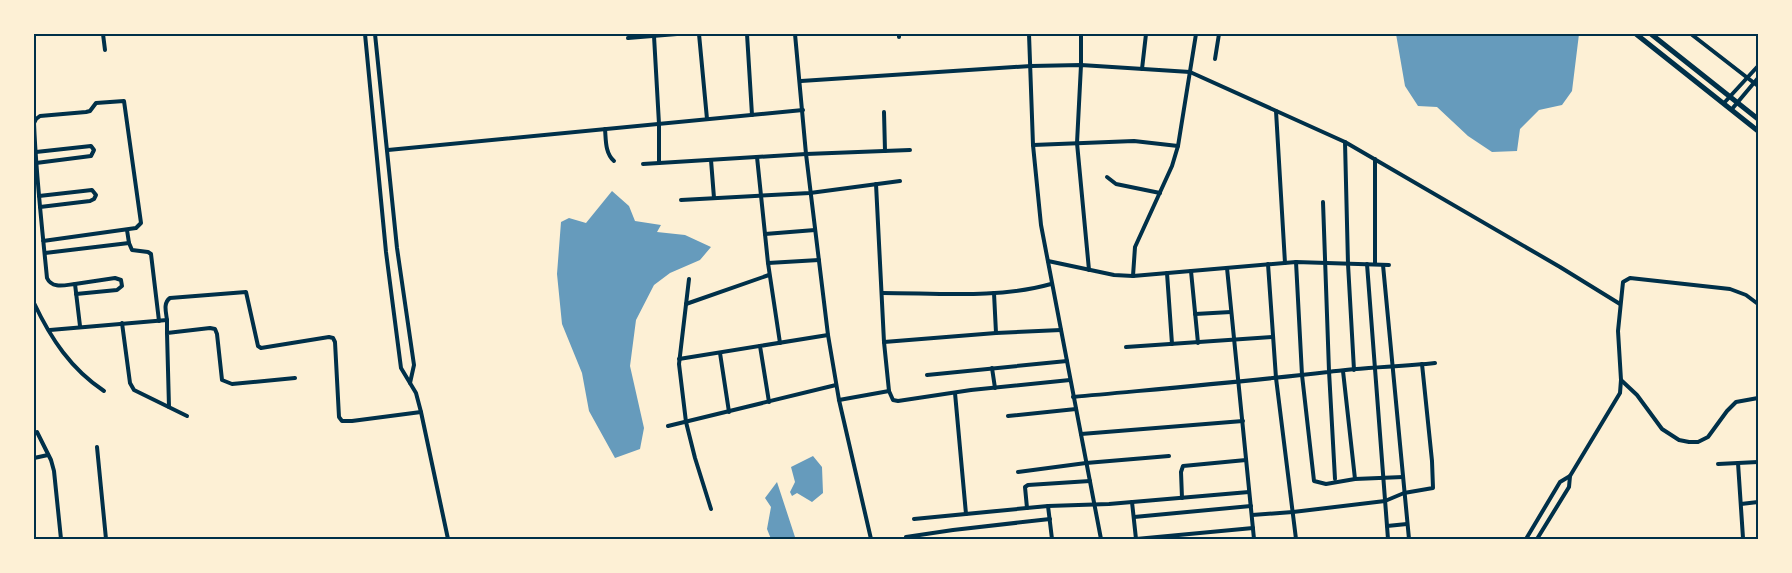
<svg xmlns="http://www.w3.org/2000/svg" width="1792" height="573" viewBox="0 0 1792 573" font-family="'Source Serif 4',serif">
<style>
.water{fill:#669bbc}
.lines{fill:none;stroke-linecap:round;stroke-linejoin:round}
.minor{stroke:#003049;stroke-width:4}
.secondary{stroke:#003049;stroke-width:5}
.neatline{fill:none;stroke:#003049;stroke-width:2}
</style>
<rect width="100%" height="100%" fill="#fdf0d5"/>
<!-- water -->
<g class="water">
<polygon points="1396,34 1579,34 1572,91 1562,105 1539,110 1520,129 1517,151 1492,152 1468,136 1437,107 1418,106 1405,86"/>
<polygon points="612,191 629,206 635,221 661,225 657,232 685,235 711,247 700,260 670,273 654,285 636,320 630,366 644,428 640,449 615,458 589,411 582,373 562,324 557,274 561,222 569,218 586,223"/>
<polygon points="813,456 822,467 823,493 812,502 797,493 792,496 790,492 795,482 791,467"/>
<polygon points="777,482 795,537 789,539 771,539 767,529 771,507 765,498"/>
</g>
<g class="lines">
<!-- minor -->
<g class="minor">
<polyline points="103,34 105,50"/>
<polyline points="365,34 386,252 401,368 416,393 421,412 448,539"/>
<polyline points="375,34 397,248 414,365 410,383"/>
<polyline points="699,34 707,119"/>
<polyline points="747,34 752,115"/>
<polyline points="795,34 806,154 828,335 839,400 871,539"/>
<polyline points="899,34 899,37"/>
<polyline points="1029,34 1033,145 1041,225 1101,539"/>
<polyline points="1081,34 1081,65 1077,143 1089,270"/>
<polyline points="1691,34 1758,86"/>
<polyline points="654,36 659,124 659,163"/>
<polyline points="628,38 677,34"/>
<polyline points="1215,59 1219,34"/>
<polyline points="1142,69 1146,34"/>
<polyline points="801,81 1031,66 1081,65 1190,72 1345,142 1560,267 1620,304"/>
<polyline points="1724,103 1758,66"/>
<polyline points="1732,109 1758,78"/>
<polyline points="1276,111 1285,263"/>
<polyline points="884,112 885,151"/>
<path d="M605 129C606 140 605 153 614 161"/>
<polyline points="1345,142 1348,264 1354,370"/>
<polyline points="1033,145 1134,141 1178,146"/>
<polyline points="388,150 803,110"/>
<polyline points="36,152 91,146 94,150 91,156 36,163"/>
<polyline points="757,157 768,263 780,343"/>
<polyline points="1375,159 1375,264"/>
<polyline points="711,160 714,198"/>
<polyline points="643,164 806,154 910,150"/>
<polyline points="1107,177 1116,184 1160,193"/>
<polyline points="876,184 884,342 889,391 893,400 898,401 971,390 1070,380"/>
<polyline points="39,196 92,190 96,195 94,199 90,201 40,207"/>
<polyline points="681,200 810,193 900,181"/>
<polyline points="1323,202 1329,371 1335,479"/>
<polyline points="765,234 815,230"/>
<path d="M43 241 136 228 141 223 124 101 96 103 90 111 86 112 40 116 36 119 34 123C36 175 42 227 47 278 52 289 65 285 75 284L80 326"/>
<polyline points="129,243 132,250 148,252 151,254 159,321"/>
<polyline points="45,253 129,243 127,230"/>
<polyline points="1048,261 1114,275 1133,276 1296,262 1389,265"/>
<polyline points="1296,262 1302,375 1314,481 1326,484 1355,479 1403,477"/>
<polyline points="768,263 819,260"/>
<polyline points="1268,264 1276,378 1296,539"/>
<polyline points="1367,264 1388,539"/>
<polyline points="1383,265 1409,539"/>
<polyline points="1227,268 1254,539"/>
<polyline points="1191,271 1198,343"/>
<polyline points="1167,273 1172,344"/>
<polyline points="1133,276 1135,247 1172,166 1178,146 1196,34"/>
<polyline points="689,279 679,364 686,422 695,458 711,509"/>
<polyline points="75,284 115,278 121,280 122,286 117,290 76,294"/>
<path d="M882 293C937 293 998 299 1051 284"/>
<polyline points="994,293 996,333"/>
<path d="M34 303C51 339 71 369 104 391"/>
<polyline points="686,304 769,275"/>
<polyline points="1195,314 1231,312"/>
<polyline points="167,320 167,333"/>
<polyline points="122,323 130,383 134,390 187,416"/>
<path d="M50 330 167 320C166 312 163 303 170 298L246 292 258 346 261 348 329 337 333 338 335 342 339 417 342 421H352L421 412"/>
<polyline points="884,342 996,333 1061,330"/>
<polyline points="760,346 769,402"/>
<polyline points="1126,347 1273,337"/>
<polyline points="720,353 729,412"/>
<polyline points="679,359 828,335"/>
<polyline points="992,368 995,388"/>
<polyline points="1343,371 1355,479"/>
<polyline points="927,375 1067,361"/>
<polyline points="1621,380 1637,395 1662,429 1679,440 1689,442 1698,442 1708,437 1727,411 1736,402 1758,398"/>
<polyline points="955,393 966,514"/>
<path d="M1073 397C1158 389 1243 382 1328 372 1363 367 1399 367 1435 363"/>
<polyline points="839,400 889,391"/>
<polyline points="169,407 167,333 210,328 215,329 217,334 222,380 232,384 295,378"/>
<polyline points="1008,416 1076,409"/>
<polyline points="668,426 836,385"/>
<polyline points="37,432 51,460 54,471 61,539"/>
<polyline points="1081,434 1243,421"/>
<polyline points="97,447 106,539"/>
<polyline points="34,458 48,455"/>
<polyline points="1738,463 1743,538"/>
<polyline points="1718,464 1758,462"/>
<polyline points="1018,472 1086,463 1169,456"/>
<polyline points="1182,498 1181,472 1183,466 1246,460"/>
<polyline points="1132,502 1136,539"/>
<polyline points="1741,504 1758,502"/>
<polyline points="1048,506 1052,539"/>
<polyline points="1027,508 1025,487 1028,485 1090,481"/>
<polyline points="1252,515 1293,512 1385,501 1404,493 1433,488 1432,461 1422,364"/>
<polyline points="1134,517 1251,506"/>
<polyline points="914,519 1048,506 1109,504 1249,492"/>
<polyline points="1387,526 1407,524"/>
<polyline points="906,537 953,530 1050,519"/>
<polyline points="1136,539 1253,528"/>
<polyline points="1526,539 1560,482 1570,476"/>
<polyline points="1537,539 1569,487 1570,476 1620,393 1621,380 1618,331 1623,282 1630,278 1730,289 1746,295 1758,304"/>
</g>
<!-- secondary -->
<g class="secondary">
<polyline points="1636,34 1758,131"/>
<polyline points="1651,34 1758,119"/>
</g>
</g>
<!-- border -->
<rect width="1792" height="573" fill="none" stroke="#fdf0d5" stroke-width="70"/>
<rect x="35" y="35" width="1722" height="503" class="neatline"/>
</svg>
